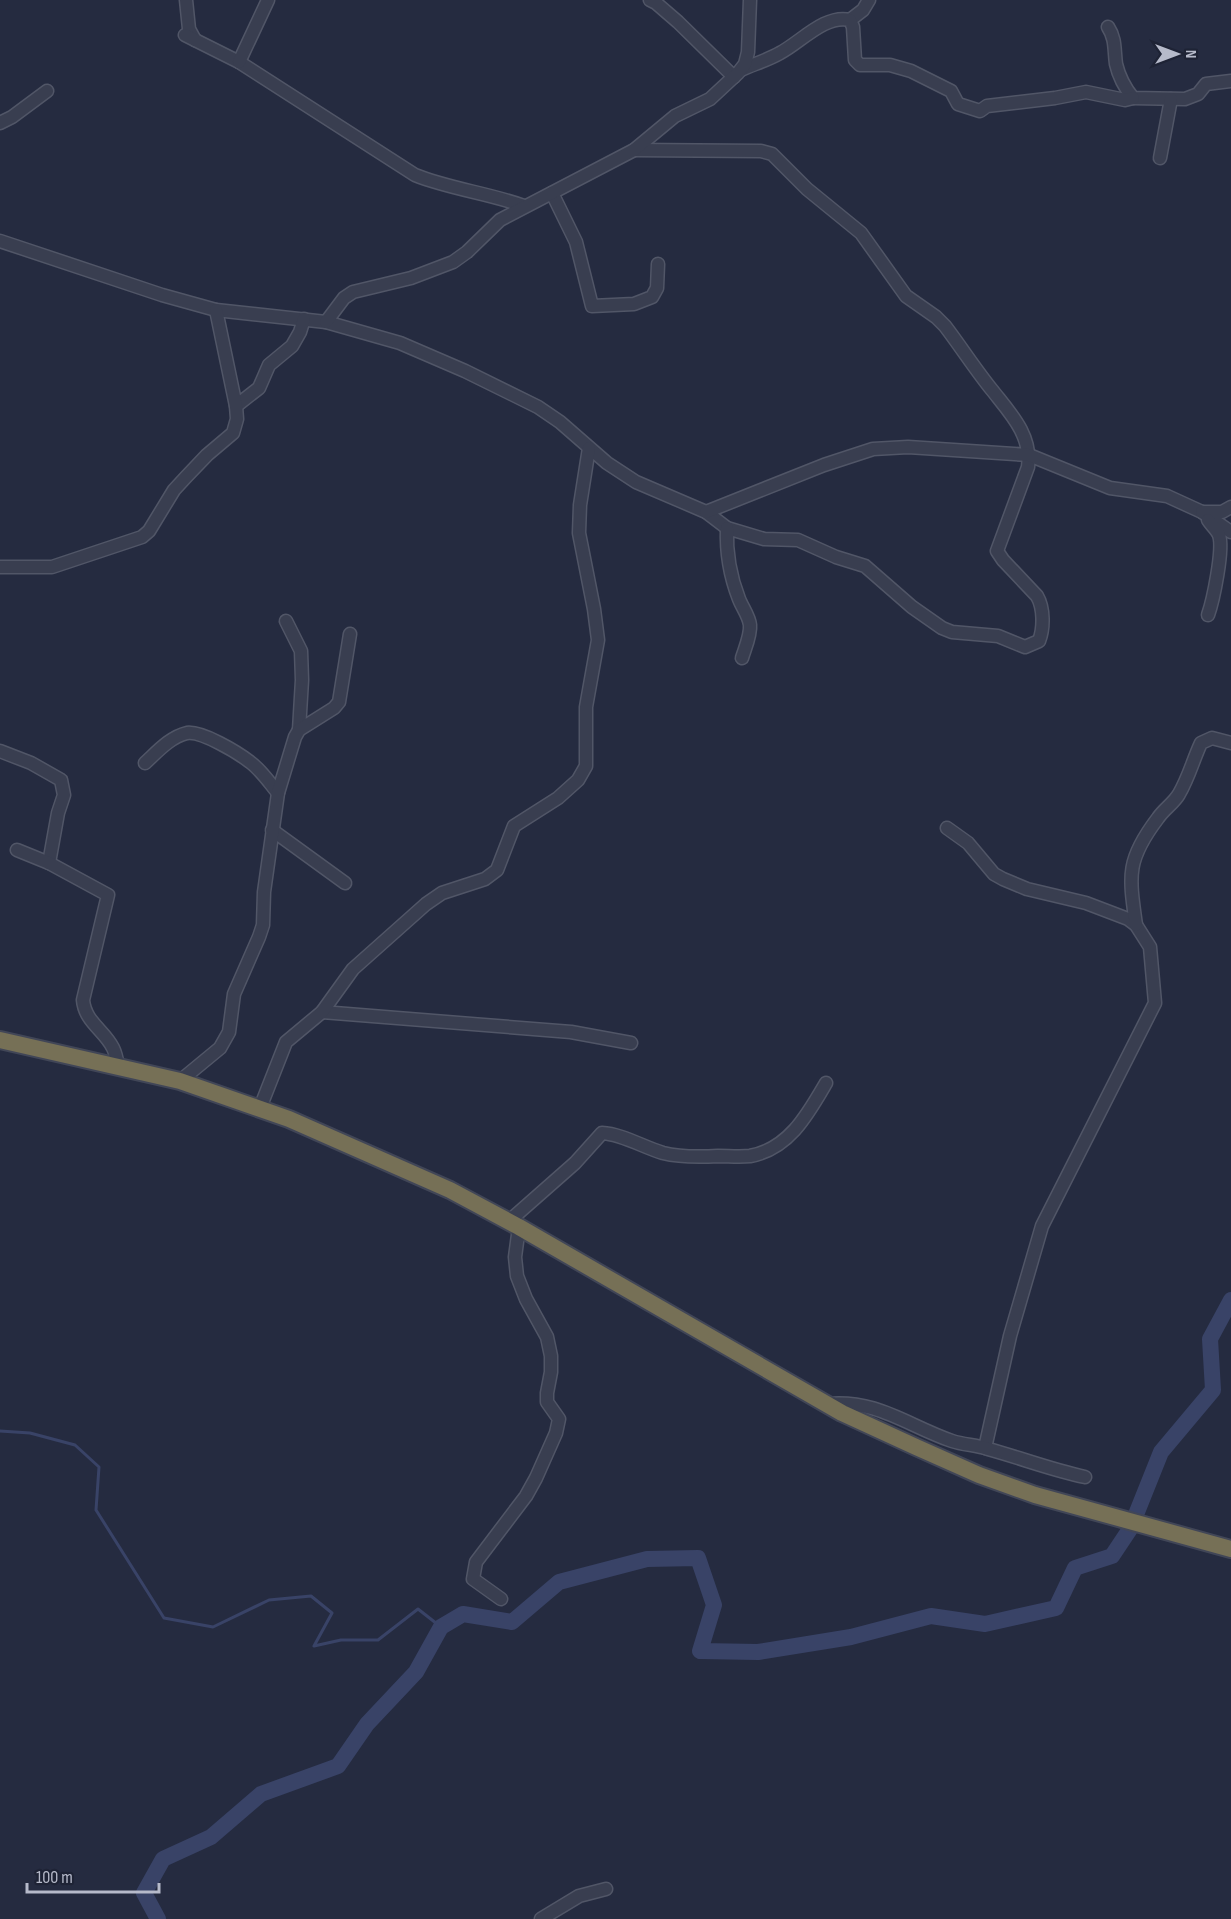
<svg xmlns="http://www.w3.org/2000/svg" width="1231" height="1919" viewBox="0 0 1231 1919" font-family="'Sofia Sans Condensed',sans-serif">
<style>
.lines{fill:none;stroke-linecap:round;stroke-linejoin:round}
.stream{stroke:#394367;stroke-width:3}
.river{stroke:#394367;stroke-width:16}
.minor-casing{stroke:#515667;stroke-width:15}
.highway-casing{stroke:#414657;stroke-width:20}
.minor{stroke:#393e50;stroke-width:12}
.highway{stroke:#767056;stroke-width:16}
</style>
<rect width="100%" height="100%" fill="#252b40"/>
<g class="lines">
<!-- stream -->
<polyline class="stream" points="0,1431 30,1433 75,1445 99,1467 96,1510 164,1618 213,1627 269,1600 311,1596 332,1613 314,1646 341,1640 378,1640 418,1609 441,1627"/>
<!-- river -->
<g class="river">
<polyline points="1135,1517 1161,1452 1213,1390 1210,1339 1231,1300"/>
<polyline points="158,1919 144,1893 163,1859 211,1837 261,1794 338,1766 367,1724 416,1672 441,1627 463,1614 512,1622 559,1582 647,1559 698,1558 714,1605 700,1651 758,1652 851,1637 931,1616 985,1624 1056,1608 1075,1568 1112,1556 1130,1529"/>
</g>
<defs>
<g id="minor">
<polyline points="186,0 189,29 195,40"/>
<polyline points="650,0 656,3 678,22 734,77"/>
<polyline points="850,20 863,10 869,0"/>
<path d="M1108 27C1116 39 1114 50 1116 64 1119 77 1125 88 1133 98L1185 99 1198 94 1206 84 1231 81"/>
<path d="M185 35 239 62 415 175C450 189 488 193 524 206"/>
<polyline points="239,62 268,0"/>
<path d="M741 70C754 64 768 60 780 53 801 42 825 14 850 20L853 27 855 60 860 65H890L911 71 951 91 958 104 980 111 987 106 1055 98 1086 92 1125 100 1133 98"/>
<polyline points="0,123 12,117 47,91"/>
<polyline points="1160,158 1171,99"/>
<polyline points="552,193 576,242 592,306 634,304 652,297 657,288 658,264"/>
<path d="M0 241 162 295 216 310 326 322 400 343 465 371 538 407 560 422 607 463 636 482 706 512 727 528 764 539 798 540 836 557 865 566 912 607 942 628 952 632 998 636 1025 647 1039 641C1044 628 1044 608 1037 596L1003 560 997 551 1028 467C1032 435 1010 413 992 390 975 369 961 347 945 326L936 317 906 296 861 233 807 189 772 154 761 151 634 150"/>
<polyline points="326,322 344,298 353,292 411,278 453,262 467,252 500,220 634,150 675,116 710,99 738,73 745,64 748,52 750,0"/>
<polyline points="236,406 259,388 269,365 292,346 300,332 304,319"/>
<polyline points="706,512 824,465 873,449 908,447 1029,455 1110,488 1167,496 1202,512 1231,532"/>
<polyline points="1202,512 1222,512 1231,507"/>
<path d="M727 528C726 553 730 576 739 599 742 607 749 616 750 625 751 635 745 648 742 658"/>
<polyline points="0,567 52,567 142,537 149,531 174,490 186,477 207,455 233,433 237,419 236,406 216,310"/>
<path d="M1208 615C1213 601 1224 549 1219 535 1217 530 1211 525 1208 520"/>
<polyline points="286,621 301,651 302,680 299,730"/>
<polyline points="0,751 31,763 61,780 64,795 58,813 49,863"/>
<path d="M145 763C157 752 170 737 187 733 202 731 237 752 250 762 261 770 269 782 278 793"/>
<polyline points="947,828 968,843 994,874 1003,879 1027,889 1086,903 1128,919 1136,925 1150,947 1155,1003 1042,1226 1010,1336 985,1448"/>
<polyline points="272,830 345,883"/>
<path d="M17 850 49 863 108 895 83 1000C85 1022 104 1030 113 1048 116 1054 117 1060 118 1066"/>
<path d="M1136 925C1129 875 1126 860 1158 818 1164 809 1174 803 1179 794 1189 777 1193 760 1201 743L1212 738 1231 743"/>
<polyline points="322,1012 571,1032 631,1043"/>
<polyline points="180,1081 220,1048 229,1032 234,994 259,937 263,925 264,892 278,793 295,737 299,730 334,708 339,702 350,634"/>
<polyline points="260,1108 286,1042 322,1012 353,969 426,904 442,893 485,879 497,870 514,826 558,798 578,780 586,766 586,707 598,640 594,609 579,533 580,505 589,448"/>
<path d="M508 1222 575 1163 602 1133C622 1134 643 1147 663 1153 679 1157 701 1157 718 1156 728 1156 740 1157 750 1156 789 1149 808 1114 826 1083"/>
<path d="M827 1404C877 1399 908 1426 952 1441 964 1445 977 1445 988 1449 1021 1458 1052 1470 1085 1477"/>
<polyline points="501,1599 473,1579 476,1562 526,1496 536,1478 556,1433 559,1419 547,1402 547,1393 551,1372 551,1356 547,1337 526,1299 517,1276 515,1257 519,1227"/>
<polyline points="541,1919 579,1896 606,1889"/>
</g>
<polyline id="highway" points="0,1040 180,1081 289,1119 450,1190 519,1227 842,1413 916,1447 979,1475 1035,1495 1231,1549"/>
</defs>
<!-- minor casing -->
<use href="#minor" class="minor-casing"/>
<!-- highway casing -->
<use href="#highway" class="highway-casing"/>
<!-- minor -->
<use href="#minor" class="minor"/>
<!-- highway -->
<use href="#highway" class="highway"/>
</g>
<!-- north arrow -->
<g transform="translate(1177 54) rotate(90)" stroke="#1e2335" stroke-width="4.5" paint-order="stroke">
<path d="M0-4.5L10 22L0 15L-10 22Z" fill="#b6baca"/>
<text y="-9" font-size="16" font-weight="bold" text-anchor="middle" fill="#b6baca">N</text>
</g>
<!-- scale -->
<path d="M27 1883v9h132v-9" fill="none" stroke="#b6baca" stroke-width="3"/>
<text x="36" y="1883" font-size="18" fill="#b6baca" stroke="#1e2335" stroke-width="4.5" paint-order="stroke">100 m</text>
</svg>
